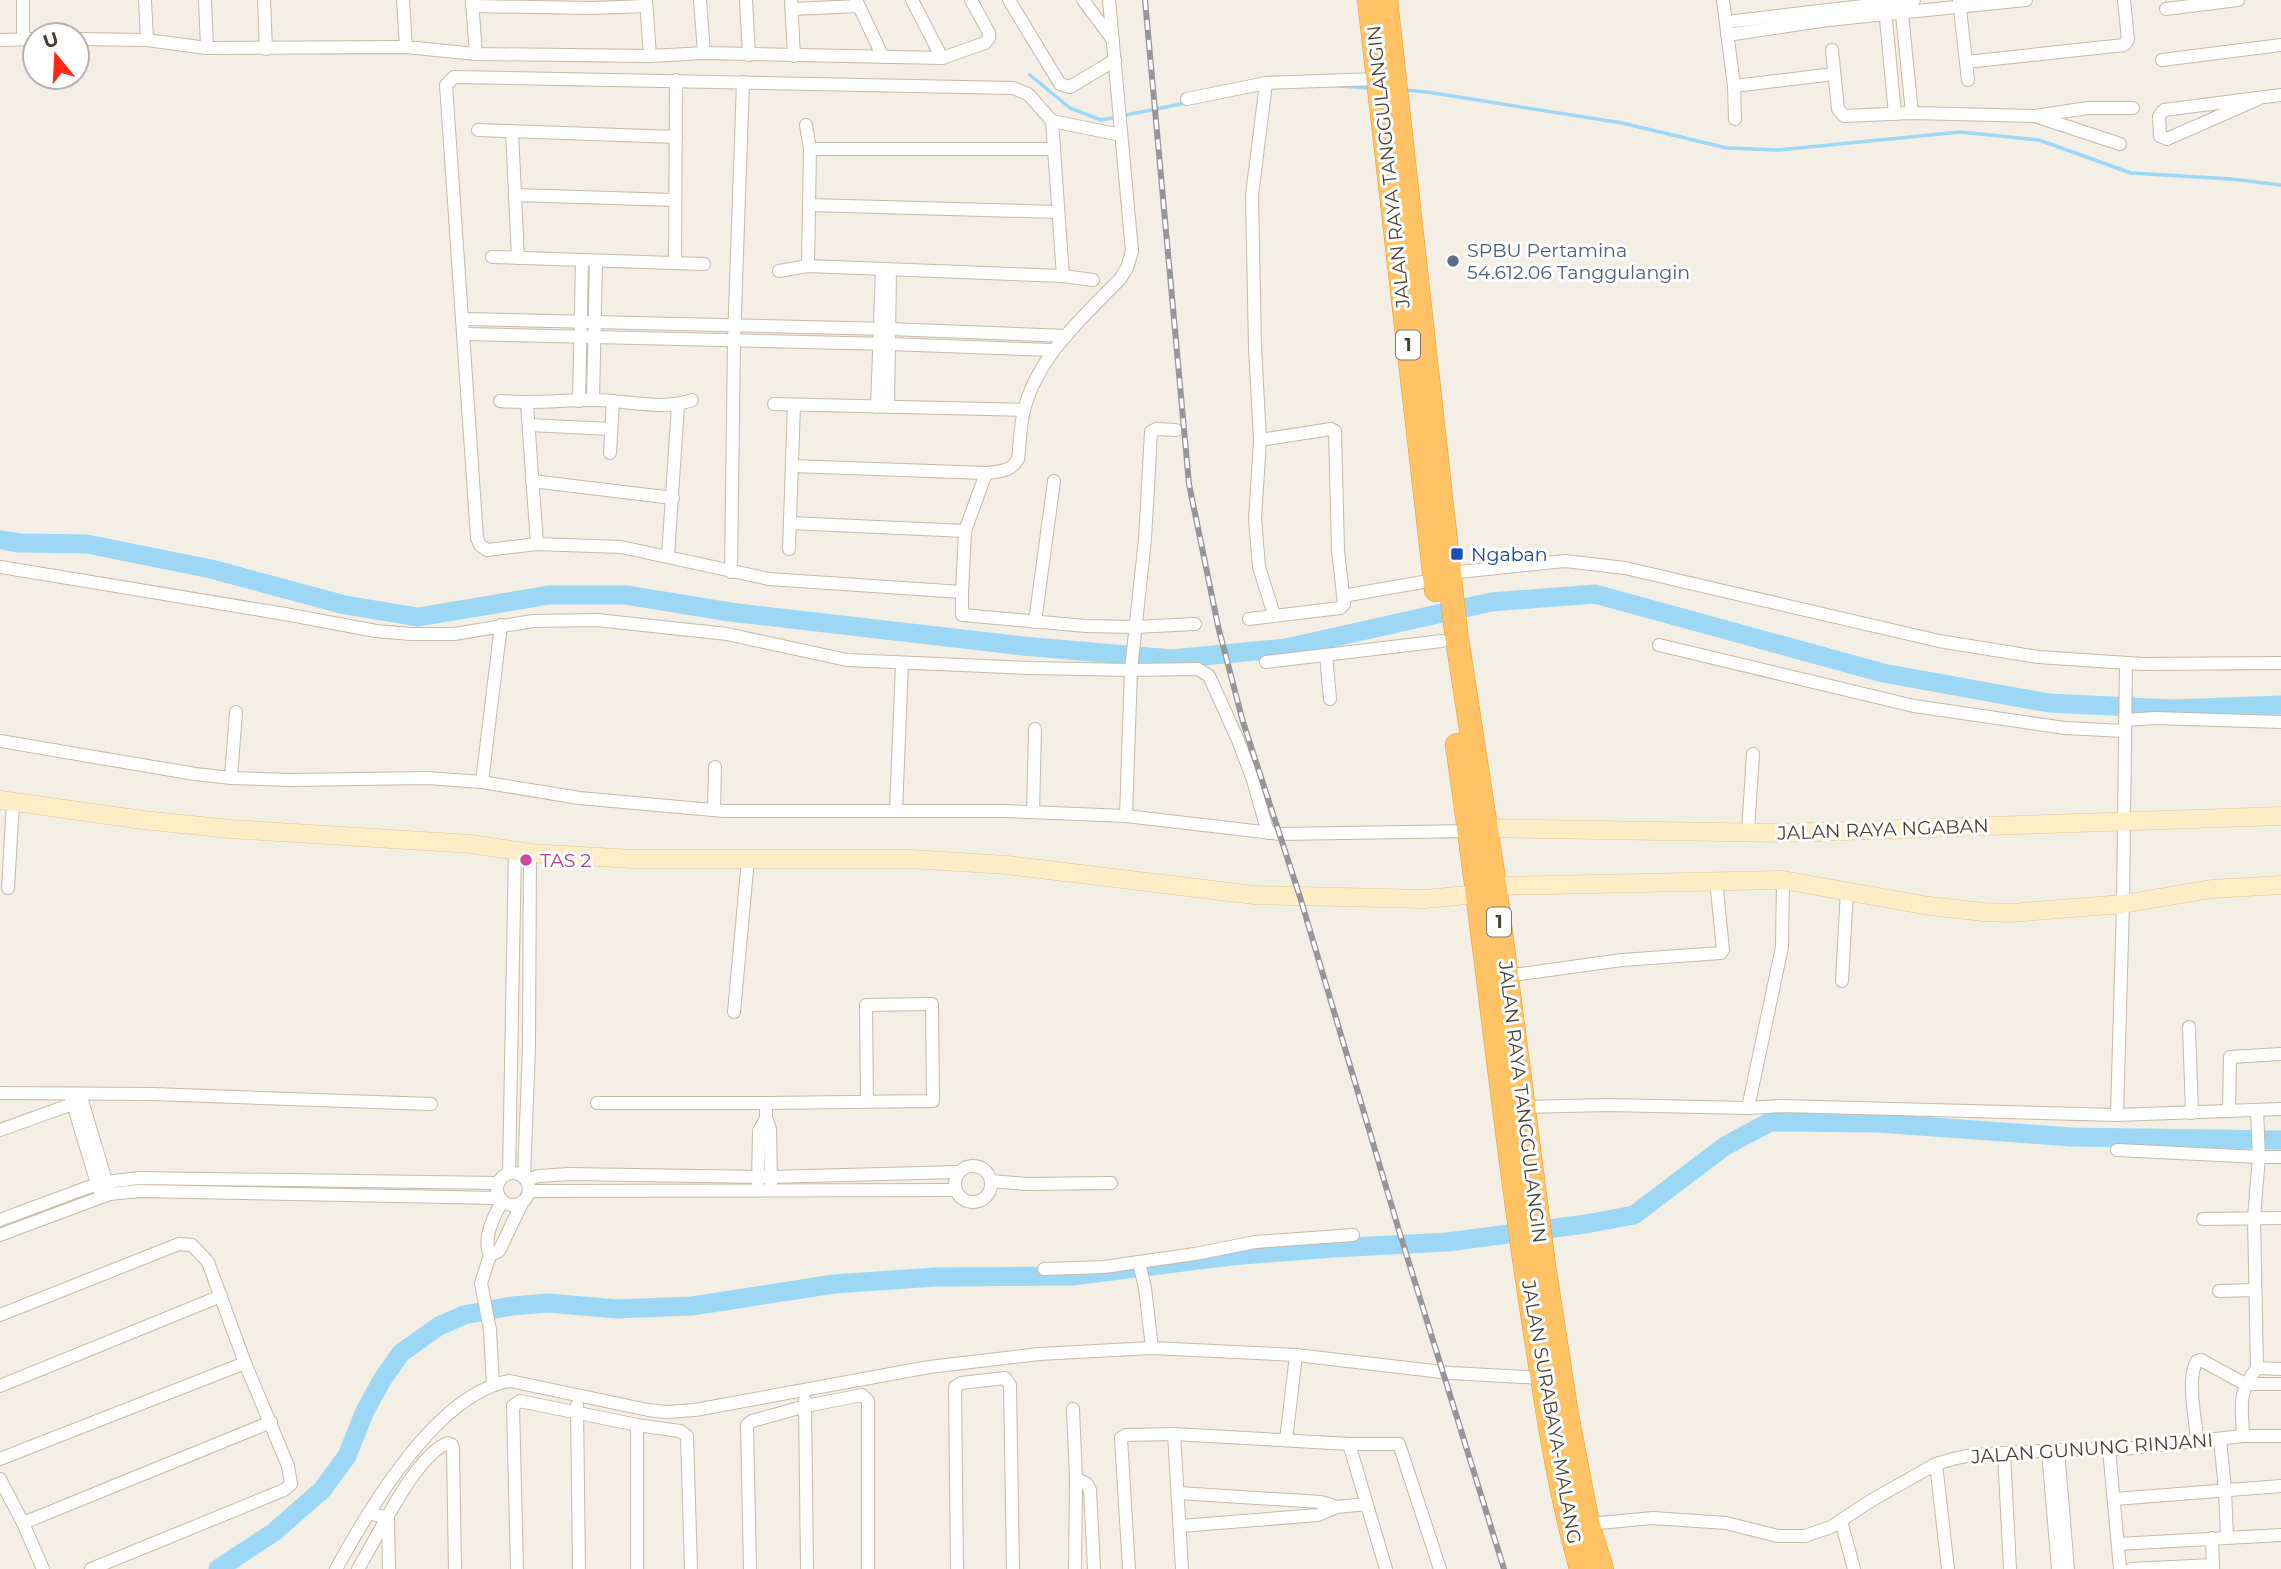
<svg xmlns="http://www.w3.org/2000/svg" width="2281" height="1569" viewBox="0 0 2281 1569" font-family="Montserrat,sans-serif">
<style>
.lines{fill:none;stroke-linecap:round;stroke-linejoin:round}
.stream{stroke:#9cd7f6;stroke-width:3.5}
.river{stroke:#9cd7f6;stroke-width:19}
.street-casing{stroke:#c4b9aa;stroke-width:14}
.secondary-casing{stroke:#dcc493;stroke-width:19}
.highway-casing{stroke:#eb9929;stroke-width:24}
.street{stroke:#fff;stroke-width:12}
.secondary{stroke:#ffeec5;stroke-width:18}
.highway{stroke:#ffc366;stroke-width:23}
.rail-casing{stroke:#969696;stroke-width:6}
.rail{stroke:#fff;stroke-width:3.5;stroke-dasharray:10;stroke-linecap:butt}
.service-dot{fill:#5c6f8a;stroke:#fff;stroke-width:2.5}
.transit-dot{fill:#1a4fb4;stroke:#fff;stroke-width:2.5}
.hotel-dot{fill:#d1479c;stroke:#fff;stroke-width:2.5}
.labels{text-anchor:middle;stroke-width:6;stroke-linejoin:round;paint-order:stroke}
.shield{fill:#fff;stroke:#7e7971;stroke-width:2}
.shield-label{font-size:18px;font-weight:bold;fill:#473f34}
.street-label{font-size:19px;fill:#473f34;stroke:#fff}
.service-label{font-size:19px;fill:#4e5e75;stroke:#fff;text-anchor:start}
.transit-label{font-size:19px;fill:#164399;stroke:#fff;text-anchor:start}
.hotel-label{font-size:19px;fill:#b23c85;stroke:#fff;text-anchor:start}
</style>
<rect width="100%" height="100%" fill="#f4efe5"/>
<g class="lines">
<!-- stream -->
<g class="stream">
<polyline points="1030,75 1070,108 1101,120 1186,103"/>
<polyline points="1339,86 1369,88"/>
<polyline points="1405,90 1427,92 1622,123 1727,148 1779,150 1960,132 2039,140 2131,173 2231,179 2281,185"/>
</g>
<!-- river -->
<g class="river">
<polyline points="0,540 20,543 87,544 211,569 345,605 418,617 549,595 626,595 730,612 1023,646 1172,659 1286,648 1491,602 1595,594 1883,673 2049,703 2173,709 2281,705"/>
<polyline points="218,1569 274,1532 322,1490 347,1456 365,1411 382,1380 401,1353 439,1326 464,1315 512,1306 548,1303 617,1309 692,1306 834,1284 935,1277 1072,1276 1231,1256 1333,1248 1447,1242 1586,1224 1634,1215 1725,1146 1770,1122 1878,1123 2072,1137 2281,1140"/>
</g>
<defs>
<g id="street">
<polyline points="145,0 147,40"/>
<polyline points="205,0 207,48"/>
<polyline points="264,0 266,49"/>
<polyline points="403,0 406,47"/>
<polyline points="472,0 476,54"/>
<polyline points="646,0 650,56"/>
<polyline points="700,0 704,53"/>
<polyline points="746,0 749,55"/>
<polyline points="791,0 794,56"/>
<polyline points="856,0 883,57"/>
<polyline points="912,0 942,58"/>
<polyline points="1009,0 1060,84 1070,87 1115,60"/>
<polyline points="1083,0 1113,40"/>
<path d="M1109 0 1132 251 1127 268 1120 279C1082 318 1038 356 1024 410 1020 426 1020 443 1018 459 1011 472 999 471 986 473L965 531 962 592 769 579 621 547 537 544 487 550 480 545 477 538 446 85 454 77 1013 88 1028 94 1052 121 1121 135"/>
<polyline points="1723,0 1734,86 1735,119"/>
<polyline points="1959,0 1968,80"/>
<polyline points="1901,4 1912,113"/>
<polyline points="472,6 592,8 646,6"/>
<polyline points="792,9 858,6"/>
<polyline points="1885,9 1895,114"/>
<polyline points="2166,9 2238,0"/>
<polyline points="1726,22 1914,0"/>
<polyline points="1727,35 1828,20 2026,0"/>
<polyline points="23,38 23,0"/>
<polyline points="77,39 147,40 207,48 406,47 476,54 650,56 704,53 942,58 985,43 989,38 989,33 971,0"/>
<polyline points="0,40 35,39"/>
<polyline points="1832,50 1838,109 1844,116 1912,113 2035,116 2088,108 2133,108"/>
<polyline points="2162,60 2281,45"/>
<polyline points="1966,62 2124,45 2128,40 2124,0"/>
<polyline points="1266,83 1252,195 1255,347 1260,440 1255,519 1259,567 1274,615"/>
<polyline points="1734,86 1834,74"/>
<polyline points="1187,99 1266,83 1378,79"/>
<polyline points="2258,99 2167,139 2160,136 2159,116 2164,110 2281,95"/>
<polyline points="2038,117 2120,144"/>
<polyline points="806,125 810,149 808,266"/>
<polyline points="478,130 676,137"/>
<polyline points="512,131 518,258"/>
<polyline points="810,149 1054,149"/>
<polyline points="515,195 675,200"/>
<polyline points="809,205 1058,212"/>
<polyline points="492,257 704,264"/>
<polyline points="675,262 676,80"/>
<polyline points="779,271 808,266 1063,276 1052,121"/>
<polyline points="1063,276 1093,280"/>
<polyline points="464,319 889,329 1066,336"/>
<polyline points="465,334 889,344 1053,350"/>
<polyline points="593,400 596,261"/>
<path d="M500 401C532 404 562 400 594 400 626 400 662 411 692 400"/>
<polyline points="579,401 582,260"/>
<polyline points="527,404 537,544"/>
<polyline points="774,404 1024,410"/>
<polyline points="877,407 882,270"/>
<polyline points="888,407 890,270"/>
<polyline points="529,425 610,429"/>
<polyline points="610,453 613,401"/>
<polyline points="792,466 986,473"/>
<polyline points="532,481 673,498"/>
<polyline points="790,523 965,531"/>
<polyline points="789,549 794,405"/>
<polyline points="668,556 678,405"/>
<polyline points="0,567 285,614 376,631 411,634 454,634 533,621 597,620 727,634 847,660 1030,668 1131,670 1198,669 1209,676 1238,740 1253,780 1268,833"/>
<polyline points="731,572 734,340 743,82"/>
<polyline points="1449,573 1565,561 1625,568 1939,641 2038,657 2143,664 2281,663"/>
<polyline points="962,592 962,615 1086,626 1135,627 1195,624"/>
<polyline points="1343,596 1434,580"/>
<polyline points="1249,619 1340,608 1344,604 1338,550 1335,431 1331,429 1260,440"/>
<polyline points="1035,622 1054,481"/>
<polyline points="1659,645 1914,706 2065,728 2124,731"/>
<polyline points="1326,655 1330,699"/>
<polyline points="1266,662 1442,641"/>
<polyline points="2125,720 2155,718 2281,722"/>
<polyline points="0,741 195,774 231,778 291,780 427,778 482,782 579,798 724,811 1005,811 1126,816 1280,834 1470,831"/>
<polyline points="231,778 236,712"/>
<polyline points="482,782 501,625"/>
<polyline points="714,810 715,767"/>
<polyline points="896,811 902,664"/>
<polyline points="1033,812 1035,729"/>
<polyline points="1126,816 1131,670 1145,539 1151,432 1156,429 1176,430"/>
<polyline points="1748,832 1753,754"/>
<polyline points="8,888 13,802"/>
<polyline points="1506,976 1622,960 1721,953 1723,950 1716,880"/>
<polyline points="1842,981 1847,890"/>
<polyline points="734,1012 748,859"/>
<polyline points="2189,1027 2192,1113"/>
<polyline points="0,1093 153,1094 431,1104"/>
<polyline points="70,1094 99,1190"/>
<polyline points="80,1094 108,1188"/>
<polyline points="597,1103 766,1103 766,1118 770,1129 771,1183"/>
<polyline points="766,1103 933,1101 932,1004 866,1005 867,1102"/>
<polyline points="1523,1107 1608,1105 1748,1108 1782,1106 2117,1115 2281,1109"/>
<polyline points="1748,1108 1782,947 1783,880"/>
<polyline points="2257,1110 2259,1157 2281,1157"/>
<polyline points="2229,1111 2230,1057 2281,1054"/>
<polyline points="2117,1115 2123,904 2126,663"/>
<polyline points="0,1130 78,1102"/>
<path d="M2117 1150 2259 1157 2254 1217 2257 1368C2237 1394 2242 1405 2243 1436"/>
<circle cx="973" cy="1184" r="18"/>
<circle cx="513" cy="1189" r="16"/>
<polyline points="509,1173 515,849"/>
<polyline points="524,1177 529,1047 530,853"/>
<polyline points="526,1180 539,1176 569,1174 770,1177 958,1172"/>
<polyline points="991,1181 1026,1184 1111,1183"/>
<polyline points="758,1183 759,1131 766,1118"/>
<polyline points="529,1191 955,1190"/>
<polyline points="2203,1219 2281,1218"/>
<polyline points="0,1220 86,1188 107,1182 139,1178 497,1183"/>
<polyline points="0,1235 110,1194 140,1191 499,1198"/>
<polyline points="490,1255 499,1251 522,1203"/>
<polyline points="1139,1263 1145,1288 1152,1348"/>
<polyline points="1044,1269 1104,1267 1195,1254 1255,1242 1353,1235"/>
<polyline points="2219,1291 2255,1290"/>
<polyline points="0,1315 179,1244 192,1245 208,1262 245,1363 288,1466 291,1484 284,1490 91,1569"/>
<polyline points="2257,1368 2281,1369"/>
<path d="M493 1385 490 1330 481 1283 490 1255C482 1238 494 1217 502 1201"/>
<polyline points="0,1386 221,1296"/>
<polyline points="805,1400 807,1569"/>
<polyline points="577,1405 579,1569"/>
<polyline points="1073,1409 1076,1478 1075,1569"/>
<polyline points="637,1425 637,1569"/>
<polyline points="1174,1434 1182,1569"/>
<polyline points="2220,1439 2225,1490 2227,1537"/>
<polyline points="1286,1440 1296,1355"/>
<path d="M2197 1441C2196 1420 2186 1378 2197 1361L2201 1360 2245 1384H2281"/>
<polyline points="1349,1444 1386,1569"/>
<polyline points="2109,1449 2120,1569"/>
<polyline points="2058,1450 2068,1569"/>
<polyline points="2048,1451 2058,1569"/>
<polyline points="2004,1453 2010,1569"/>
<polyline points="0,1459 245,1363"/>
<polyline points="1936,1464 1948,1569"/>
<polyline points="1076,1478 1087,1484 1090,1490 1094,1569"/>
<polyline points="0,1479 23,1523 43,1569"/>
<polyline points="1179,1493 1321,1502 1337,1507"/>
<polyline points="2115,1499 2281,1486"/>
<polyline points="369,1513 388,1518 389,1569"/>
<polyline points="1841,1521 1854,1569"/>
<polyline points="23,1523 271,1422"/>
<polyline points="1588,1524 1653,1518 1726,1523 1778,1536 1805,1536 1831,1527 1872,1500 1936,1464 1953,1459 1971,1455 2058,1450 2123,1449 2243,1436 2281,1436"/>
<polyline points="1181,1526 1318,1515 1337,1507 1367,1504"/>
<polyline points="2212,1538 2213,1569"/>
<polyline points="2118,1544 2281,1535"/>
<path d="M336 1569C369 1509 437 1393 510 1381L648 1410 666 1412 695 1410 929 1367 1039 1354 1152 1348 1296 1355 1451 1373 1542 1378"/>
<path d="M358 1569C378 1537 414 1456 448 1443L452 1445 453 1449 455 1569"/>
<polyline points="517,1569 513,1406 520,1401 637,1425 680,1431 687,1436 691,1569"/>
<polyline points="750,1569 747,1425 752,1421 806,1406 862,1395 868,1401 868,1569"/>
<polyline points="957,1569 955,1387 961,1383 1005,1378 1010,1385 1013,1569"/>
<polyline points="1129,1569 1121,1438 1126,1435 1174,1434 1349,1444 1399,1444 1440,1569"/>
<polyline points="2131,1569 2213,1565"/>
</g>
<g id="secondary">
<polyline points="0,800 143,820 230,829 471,844 530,853 633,859 910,859 1007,865 1254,895 1425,899 1478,894"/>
<polyline points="1485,828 1784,833 2281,816"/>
<polyline points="1495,886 1783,880 1929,906 1984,912 2011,913 2123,904 2211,889 2281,885"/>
</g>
<g id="highway">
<polyline points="1369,0 1436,590"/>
<polyline points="1386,0 1456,632 1495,886 1544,1265 1567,1415 1588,1524 1602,1569"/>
<path d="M1457 745C1484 928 1502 1111 1529 1293 1543 1385 1556 1479 1581 1569"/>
</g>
</defs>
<!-- street casing -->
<use href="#street" class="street-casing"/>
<!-- secondary casing -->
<use href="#secondary" class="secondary-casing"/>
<!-- highway casing -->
<use href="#highway" class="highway-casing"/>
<!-- street -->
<use href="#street" class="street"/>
<!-- secondary -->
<use href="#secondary" class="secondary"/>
<!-- highway -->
<use href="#highway" class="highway"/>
<defs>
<polyline id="rail" points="1145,0 1189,484 1218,626 1243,722 1300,897 1400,1234 1504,1569"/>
</defs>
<!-- rail casing -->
<use href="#rail" class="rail-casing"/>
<!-- rail -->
<use href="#rail" class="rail"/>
</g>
<!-- markers -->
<circle class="service-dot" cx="1453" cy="261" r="7"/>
<rect class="transit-dot" x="1450" y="547" width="14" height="14" rx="3.5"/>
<circle class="hotel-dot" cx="526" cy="860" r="7"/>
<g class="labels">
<!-- shield labels -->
<g class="shield">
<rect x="1396" y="330.5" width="24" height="29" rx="5"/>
<rect x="1487" y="907.5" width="24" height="29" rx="5"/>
</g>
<g class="shield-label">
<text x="1408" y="351">1</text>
<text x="1499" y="928">1</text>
</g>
<!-- street labels -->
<g class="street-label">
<text transform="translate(1388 167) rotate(-96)" y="7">JALAN RAYA TANGGULANGIN</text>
<text transform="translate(1883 829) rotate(-2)" y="7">JALAN RAYA NGABAN</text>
<text transform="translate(1523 1102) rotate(83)" y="7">JALAN RAYA TANGGULANGIN</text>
<text transform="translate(1552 1412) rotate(80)" y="7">JALAN SURABAYA-MALANG</text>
<text transform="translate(2092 1448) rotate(-4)" y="7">JALAN GUNUNG RINJANI</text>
</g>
<!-- service labels -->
<g class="service-label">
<text x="1467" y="257">SPBU Pertamina<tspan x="1467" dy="22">54.612.06 Tanggulangin</tspan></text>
</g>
<!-- transit labels -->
<g class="transit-label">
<text x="1471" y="561">Ngaban</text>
</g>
<!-- hotel labels -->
<g class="hotel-label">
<text x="540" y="867">TAS 2</text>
</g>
</g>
<!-- north arrow -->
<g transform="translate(56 56) rotate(342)"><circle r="33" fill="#ffffff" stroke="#b5b2ae" stroke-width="2"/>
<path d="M0-5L12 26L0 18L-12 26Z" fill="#ff2812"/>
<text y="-10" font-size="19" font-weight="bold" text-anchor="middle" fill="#473f34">U</text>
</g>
</svg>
